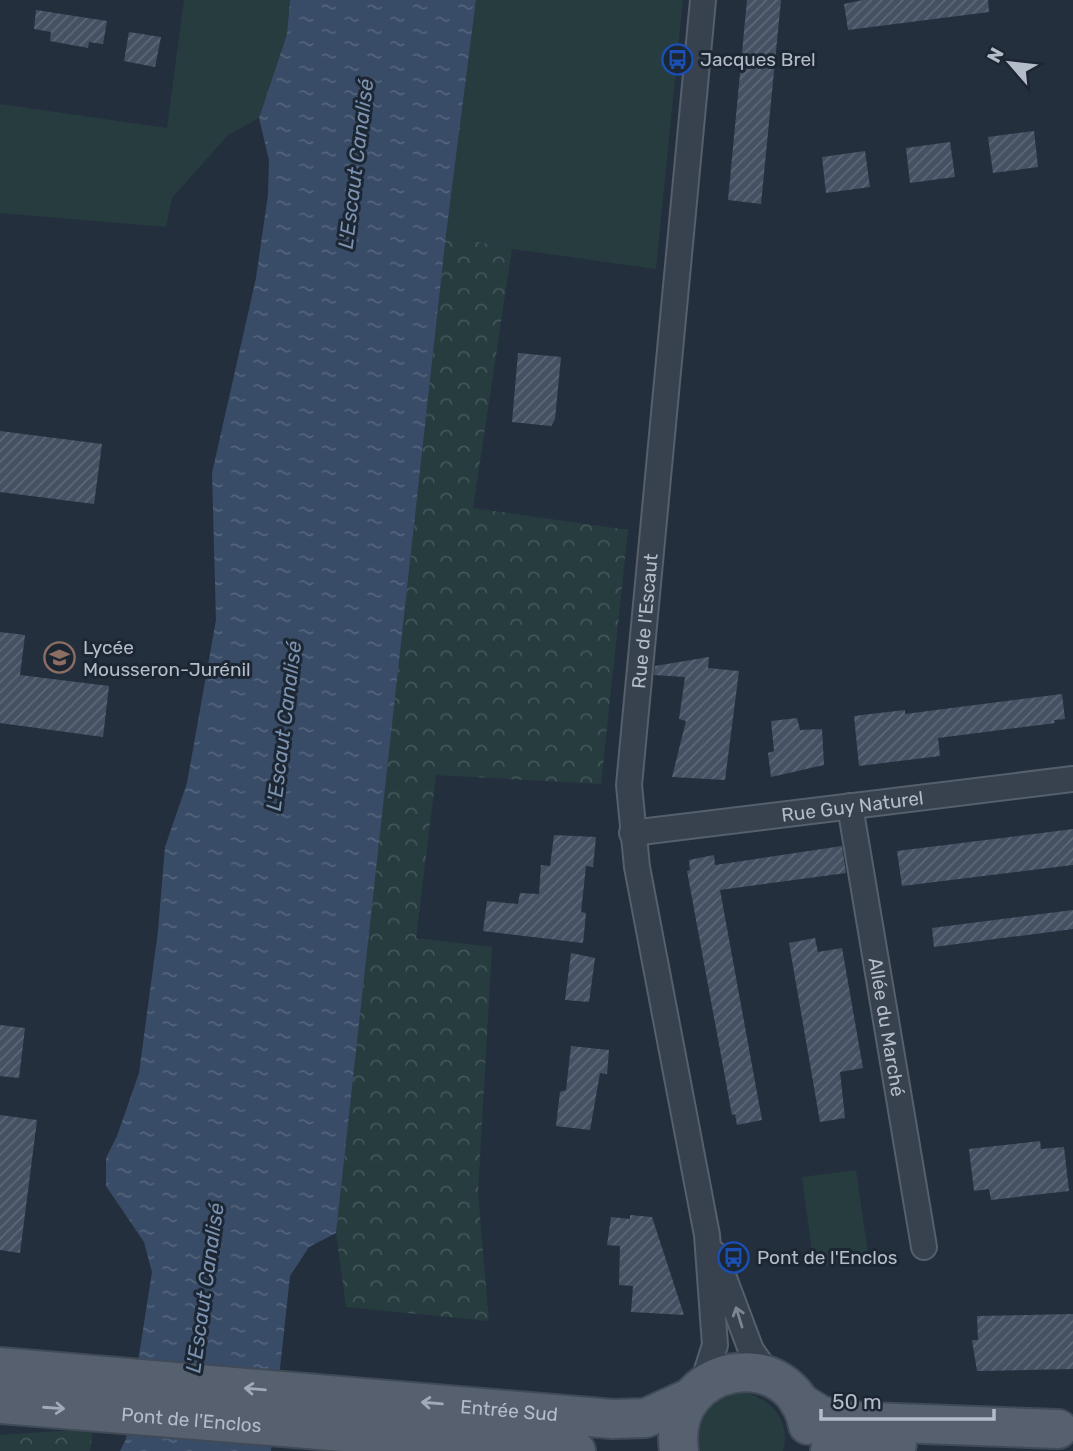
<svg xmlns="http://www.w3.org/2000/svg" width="1073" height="1451" viewBox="0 0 1073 1451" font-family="Rubik,sans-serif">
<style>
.grass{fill:#263c3f}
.forest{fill:url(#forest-crowns)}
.water{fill:url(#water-ripples)}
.building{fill:url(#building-hatch)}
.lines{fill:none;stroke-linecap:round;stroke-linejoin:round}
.street-casing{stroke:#565f6c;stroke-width:28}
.primary-casing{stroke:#414a57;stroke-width:42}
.street{stroke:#38414e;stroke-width:24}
.primary{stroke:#56606e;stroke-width:38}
.oneway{stroke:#7c8592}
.oneway2{stroke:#a1aab7}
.labels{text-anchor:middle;stroke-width:6;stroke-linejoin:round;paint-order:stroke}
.poi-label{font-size:19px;fill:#b4bcc9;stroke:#1d2633;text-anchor:start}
.street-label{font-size:19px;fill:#b4bcc9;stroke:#1d2633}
.water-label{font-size:21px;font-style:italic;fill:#7c92b1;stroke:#1d2633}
</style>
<defs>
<pattern id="forest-crowns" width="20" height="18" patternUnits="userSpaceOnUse" patternTransform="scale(1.75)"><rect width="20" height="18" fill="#263c3f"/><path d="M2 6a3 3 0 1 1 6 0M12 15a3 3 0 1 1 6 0" fill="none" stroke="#435659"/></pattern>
<pattern id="water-ripples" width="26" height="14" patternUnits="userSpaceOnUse" patternTransform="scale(1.75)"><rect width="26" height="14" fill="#394c67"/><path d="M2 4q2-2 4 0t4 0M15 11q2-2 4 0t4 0" fill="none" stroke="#53647b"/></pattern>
<pattern id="building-hatch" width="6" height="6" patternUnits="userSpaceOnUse" patternTransform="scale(1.75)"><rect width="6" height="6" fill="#455162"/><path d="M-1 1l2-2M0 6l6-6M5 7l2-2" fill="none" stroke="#5d6877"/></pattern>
</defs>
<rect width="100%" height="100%" fill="#242f3e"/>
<!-- grass -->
<g class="grass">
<polygon points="184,0 290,0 287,34 259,118 228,135 172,198 166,227 0,213 0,104 167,128"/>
<polygon points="476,0 683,0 656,269 512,249 446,235"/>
<polygon points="856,1170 869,1260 814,1267 802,1177"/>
<path d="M745 1393C773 1399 791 1422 783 1451H700C692 1419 713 1395 745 1393Z"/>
</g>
<!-- forest -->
<g class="forest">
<polygon points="446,235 512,249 473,508 628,530 601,784 436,775 416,938 492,947 478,1193 489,1321 346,1307 336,1233"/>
<polygon points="93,1429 90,1451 0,1451 0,1435"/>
</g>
<!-- water -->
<polygon class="water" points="290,0 476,0 446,235 336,1233 309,1247 290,1276 271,1451 120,1451 126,1439 152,1272 144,1242 106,1186 106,1158 117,1136 139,1073 158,931 165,847 187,783 216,620 212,473 256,278 268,195 269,160 259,118 287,34"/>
<!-- building -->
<g class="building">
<polygon points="747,0 781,0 761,204 728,200"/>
<polygon points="863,0 988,0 989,12 848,30 844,4"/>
<polygon points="36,10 107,21 103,44 89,42 88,48 50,41 51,32 34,29"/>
<polygon points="129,32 161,37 155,67 124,61"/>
<polygon points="1034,131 1038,167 993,173 988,137"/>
<polygon points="950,142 955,177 910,183 906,148"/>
<polygon points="865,151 870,187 826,193 822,157"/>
<polygon points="518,353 561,357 555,419 551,426 512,422"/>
<polygon points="0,431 102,444 94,504 0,492"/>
<polygon points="0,632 25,635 20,675 109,686 103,737 0,723"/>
<polygon points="709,657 708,668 739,671 725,780 672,777 686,721 679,719 685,677 654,675 655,666"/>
<polygon points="1062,694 1065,719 1054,720 1055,723 938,738 940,756 859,766 854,716 905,710 905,714"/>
<polygon points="797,718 800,730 822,729 824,765 771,777 768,753 774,751 771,721"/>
<polygon points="1073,829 1073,865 902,886 897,851"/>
<polygon points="554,835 596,837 593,867 586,866 581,912 586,913 583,943 483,931 487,901 518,904 520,893 539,894 541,865 550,866"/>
<polygon points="842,846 846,873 720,890 762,1120 737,1125 735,1114 732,1115 687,871 690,870 689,860 714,855 715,865"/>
<polygon points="1073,910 1073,929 934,947 932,928"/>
<polygon points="815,938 818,952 842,948 863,1068 840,1072 845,1118 820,1122 789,943"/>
<polygon points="571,953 595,958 589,1002 565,1000"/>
<polygon points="0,1025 25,1028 19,1078 0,1076"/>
<polygon points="571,1046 609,1050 607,1074 600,1073 590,1130 556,1126 560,1092 566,1090"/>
<polygon points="0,1115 37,1120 20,1253 0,1250"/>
<polygon points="1040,1141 1041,1149 1064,1147 1069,1191 991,1200 989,1189 974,1191 969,1149"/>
<polygon points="630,1215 652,1217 684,1315 631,1312 633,1286 619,1285 620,1246 607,1245 611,1217 630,1219"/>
<polygon points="1073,1314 1073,1369 977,1371 972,1340 978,1340 977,1316"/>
</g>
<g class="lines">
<defs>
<g id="street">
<path id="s1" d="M850 806 924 1247"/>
<path id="s2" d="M632 833 1073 779"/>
<polyline points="715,1254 751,1350 770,1377"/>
<path id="s3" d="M702 1386 715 1345 707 1235 637 867 629 785 703 0"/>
</g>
<g id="primary">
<path id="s4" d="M0 1367 613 1419 646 1418 692 1397"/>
<polyline points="799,1402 820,1415 842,1421 1058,1429"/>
<path id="s5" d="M0 1404 576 1451"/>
<path d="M679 1451C666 1363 791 1341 808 1425"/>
<polyline points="830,1451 897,1444"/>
</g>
</defs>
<!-- street casing -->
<use href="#street" class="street-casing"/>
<!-- primary casing -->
<use href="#primary" class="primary-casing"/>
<!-- street -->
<use href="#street" class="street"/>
<!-- primary -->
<use href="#primary" class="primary"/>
</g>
<!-- one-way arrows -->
<defs><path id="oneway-shaft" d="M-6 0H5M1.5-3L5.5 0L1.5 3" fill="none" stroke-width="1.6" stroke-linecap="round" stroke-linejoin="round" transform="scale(1.75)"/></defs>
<use class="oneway" href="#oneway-shaft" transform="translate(739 1317) rotate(-107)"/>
<g class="oneway2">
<use href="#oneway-shaft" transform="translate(255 1389) rotate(-175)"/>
<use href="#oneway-shaft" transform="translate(432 1403) rotate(-175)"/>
<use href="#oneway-shaft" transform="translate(54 1408) rotate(4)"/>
</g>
<!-- icons -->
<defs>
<symbol id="bus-ring" viewBox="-11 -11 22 22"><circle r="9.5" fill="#1d2633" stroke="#1a4fb4" stroke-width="1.5"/><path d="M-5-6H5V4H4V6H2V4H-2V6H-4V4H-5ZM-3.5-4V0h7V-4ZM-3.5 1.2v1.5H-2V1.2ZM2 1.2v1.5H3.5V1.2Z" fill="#1a4fb4"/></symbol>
<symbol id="school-ring" viewBox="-11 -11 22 22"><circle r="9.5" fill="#1d2633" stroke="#8d6e63" stroke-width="1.5"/><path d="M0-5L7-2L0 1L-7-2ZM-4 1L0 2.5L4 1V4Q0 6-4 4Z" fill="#8d6e63"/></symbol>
</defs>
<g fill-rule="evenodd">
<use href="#bus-ring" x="660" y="42" width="35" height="35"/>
<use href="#school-ring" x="42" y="640" width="35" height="35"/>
<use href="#bus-ring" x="716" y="1240" width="35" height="35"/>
</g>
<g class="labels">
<!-- poi labels -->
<g class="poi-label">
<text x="700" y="66">Jacques Brel</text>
<text x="83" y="654">Lycée<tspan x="83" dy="22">Mousseron-Jurénil</tspan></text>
<text x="757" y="1264">Pont de l'Enclos</text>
</g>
<!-- street labels -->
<g class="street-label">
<text dy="7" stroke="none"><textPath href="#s3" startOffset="775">Rue de l'Escaut</textPath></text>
<text dy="7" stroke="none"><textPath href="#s2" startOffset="222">Rue Guy Naturel</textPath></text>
<text dy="7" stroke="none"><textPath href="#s1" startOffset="224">Allée du Marché</textPath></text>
<text dy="7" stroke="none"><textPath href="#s4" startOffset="511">Entrée Sud</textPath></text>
<text dy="7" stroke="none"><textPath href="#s5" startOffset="192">Pont de l'Enclos</textPath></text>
</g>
<!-- water labels -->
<g class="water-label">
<text transform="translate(356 164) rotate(-83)" y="7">L'Escaut Canalisé</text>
<text transform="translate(284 726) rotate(-83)" y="7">L'Escaut Canalisé</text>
<text transform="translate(205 1288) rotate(-82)" y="7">L'Escaut Canalisé</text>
</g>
</g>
<!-- north arrow -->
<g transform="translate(1010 63) rotate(298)" stroke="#1d2633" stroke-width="5" paint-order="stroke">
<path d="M0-5L12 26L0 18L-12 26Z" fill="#b4bcc9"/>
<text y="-10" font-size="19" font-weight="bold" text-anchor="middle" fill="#b4bcc9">N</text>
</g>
<!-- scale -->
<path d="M821 1409v10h173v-10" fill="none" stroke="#b4bcc9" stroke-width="3.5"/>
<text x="832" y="1409" font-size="21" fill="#b4bcc9" stroke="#1d2633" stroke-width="5" paint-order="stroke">50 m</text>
</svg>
